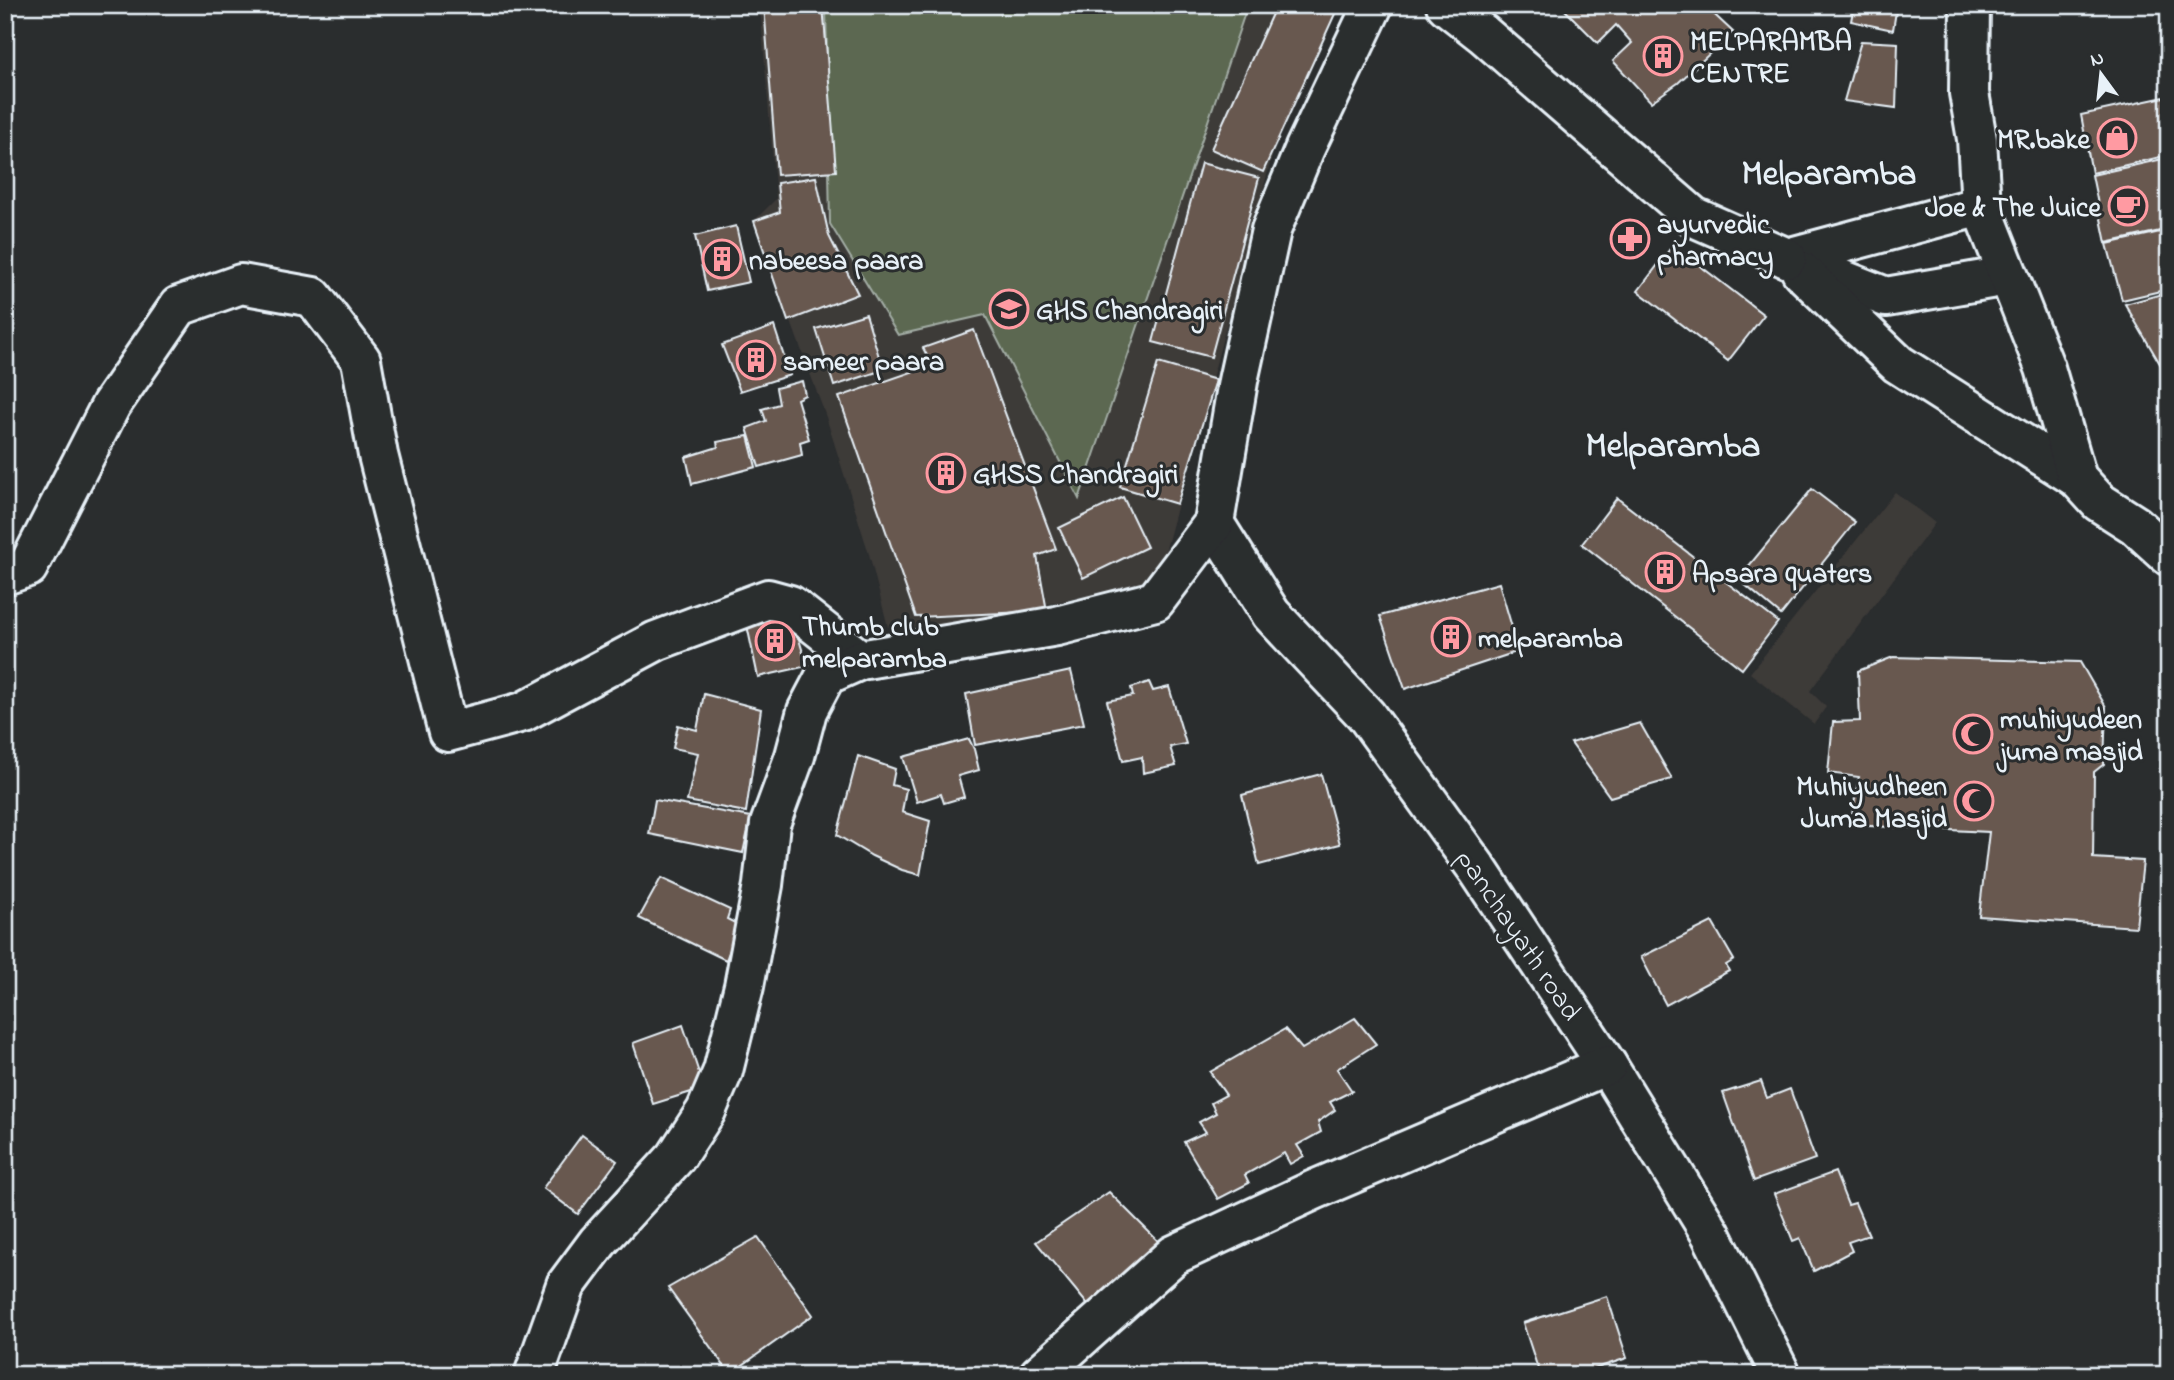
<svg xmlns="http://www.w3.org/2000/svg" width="2174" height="1380" viewBox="0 0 2174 1380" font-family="'Indie Flower',sans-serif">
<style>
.built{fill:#3d3a38}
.green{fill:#5b6851;stroke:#a2aca4;stroke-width:2}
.building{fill:#685850;stroke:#e8f1f8;stroke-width:2}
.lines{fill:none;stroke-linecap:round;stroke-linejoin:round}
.minor-casing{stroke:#e8f1f8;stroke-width:44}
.major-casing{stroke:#e8f1f8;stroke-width:44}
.minor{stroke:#2a2d2e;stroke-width:38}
.major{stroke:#2a2d2e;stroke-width:38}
.labels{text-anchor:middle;stroke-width:6;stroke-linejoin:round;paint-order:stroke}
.poi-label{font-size:28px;font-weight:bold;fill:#e8f1f8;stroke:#2a2d2e;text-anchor:start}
.street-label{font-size:28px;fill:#e8f1f8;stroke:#2a2d2e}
.district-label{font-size:35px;font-weight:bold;fill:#e8f1f8;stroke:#2a2d2e}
</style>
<rect width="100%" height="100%" fill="#2a2d2e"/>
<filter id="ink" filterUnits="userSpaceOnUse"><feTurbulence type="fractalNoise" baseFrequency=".0143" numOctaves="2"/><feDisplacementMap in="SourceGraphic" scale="14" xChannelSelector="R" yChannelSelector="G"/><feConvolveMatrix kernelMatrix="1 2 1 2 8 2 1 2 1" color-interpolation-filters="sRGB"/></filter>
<g filter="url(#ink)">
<!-- built -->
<g class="built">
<polygon points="760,5 1339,5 1274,149 1157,582 934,627 888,627 869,554 826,417 754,221 776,199"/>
<polygon points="1895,492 1935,523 1810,691 1826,707 1814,724 1750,673"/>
</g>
<!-- green -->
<polygon class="green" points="826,5 1245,5 1247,7 1079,499 985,315 898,335 830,224"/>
<!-- building -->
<g class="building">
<polygon points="764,5 823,5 836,171 777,175"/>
<polygon points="1276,5 1339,5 1263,172 1211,149"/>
<polygon points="1560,5 1704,5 1733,32 1678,83 1651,102 1613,61 1632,43 1616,25 1598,43"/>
<polygon points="1854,5 1897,5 1893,30 1851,21"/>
<polygon points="1861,41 1898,43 1896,108 1844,101"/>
<polygon points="2169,96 2169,155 2092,173 2081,115"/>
<polygon points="2167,158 2169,229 2106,243 2092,175"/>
<polygon points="1201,163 1259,178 1211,357 1153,342"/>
<polygon points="816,177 829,236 858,294 788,321 754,221 780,212 777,183"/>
<polygon points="736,226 749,282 707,291 695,236"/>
<polygon points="2169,230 2169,289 2122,300 2107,244"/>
<polygon points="1673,245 1764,315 1728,361 1638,291"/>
<polygon points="2169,292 2169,379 2125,304"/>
<polygon points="866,314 883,370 834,386 816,329"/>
<polygon points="774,326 790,375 740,391 722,345"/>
<polygon points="974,330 1056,549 1037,556 1047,611 916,617 839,397 932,365 923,348"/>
<polygon points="1158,363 1216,380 1177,504 1120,487"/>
<polygon points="802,381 805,395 797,399 809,439 800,442 802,455 759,467 747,428 766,421 762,409 779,404 776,388"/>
<polygon points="748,436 756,467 692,484 686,457 718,447 717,442"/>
<polygon points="1812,489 1855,522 1781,615 1738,579"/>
<polygon points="1123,497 1147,547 1083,578 1059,528"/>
<polygon points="1617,498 1778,622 1742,669 1582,544"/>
<polygon points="1499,583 1519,651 1405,689 1380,616"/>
<polygon points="790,609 807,666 758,677 745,616"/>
<polygon points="1893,657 2080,662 2106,707 2104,764 2094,772 2093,858 2143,861 2136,927 1979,916 1989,832 1850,825 1859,777 1828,773 1833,722 1860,721 1858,671"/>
<polygon points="1071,671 1084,724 975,745 966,694"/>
<polygon points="1149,682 1153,691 1169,687 1186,744 1170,747 1176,766 1143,773 1142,757 1123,761 1107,701 1133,696 1131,688"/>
<polygon points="704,694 761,709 746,812 687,801 698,753 673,748 678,725 697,730"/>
<polygon points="1640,723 1672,779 1610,797 1571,743"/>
<polygon points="969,739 974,749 979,770 958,776 964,797 944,803 941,794 917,802 903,757"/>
<polygon points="858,756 895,769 892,785 906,789 902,812 930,821 920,875 902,870 872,856 837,835"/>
<polygon points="1321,774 1340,844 1259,865 1242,795"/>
<polygon points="655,800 751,817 743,853 649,834"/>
<polygon points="661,878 730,910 727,919 739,925 726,960 639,918"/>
<polygon points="1712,922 1734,960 1726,965 1729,971 1666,1005 1641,957"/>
<polygon points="1355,1018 1376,1044 1337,1069 1352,1091 1330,1102 1335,1110 1318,1122 1321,1132 1297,1145 1304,1156 1290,1164 1284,1153 1245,1175 1249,1183 1218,1199 1184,1142 1206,1132 1199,1122 1216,1113 1211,1103 1226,1095 1210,1072 1285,1029 1302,1049"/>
<polygon points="683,1025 704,1088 653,1104 633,1043"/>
<polygon points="1761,1081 1767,1098 1790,1089 1815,1159 1754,1181 1723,1093"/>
<polygon points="582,1135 617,1161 578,1214 543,1188"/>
<polygon points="1835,1172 1848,1205 1855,1203 1869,1235 1848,1242 1852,1251 1814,1271 1800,1238 1793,1241 1774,1194"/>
<polygon points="1109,1192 1166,1249 1092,1310 1036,1242"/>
<polygon points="758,1237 813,1315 730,1374 668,1288"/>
<polygon points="1607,1296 1627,1358 1576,1375 1540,1375 1523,1323"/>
</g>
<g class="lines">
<defs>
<g id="minor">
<polyline points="1981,206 1787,258 1886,297 2007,276"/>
<polyline points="1801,271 1898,364 2077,478"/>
<polyline points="1214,523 1271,614 1366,715 1478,870 1607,1065 1711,1234 1781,1375"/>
<polyline points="5,575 28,567 111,405 179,306 241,284 313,297 361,360 378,455 448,732 523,712 656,641 768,599 790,605 860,660"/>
<polyline points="534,1375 566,1285 598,1242 676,1157 706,1111 723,1071 744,986 763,885 770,824 795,756 807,711 826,675 860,660 1057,626 1155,601 1214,523 1238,381 1271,230 1305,148 1373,5"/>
<polyline points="1039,1375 1174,1255 1314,1190 1607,1065"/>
</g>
<g id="major">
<polyline points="1446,5 1483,34 1694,217 1787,258"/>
<polyline points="1970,5 1969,93 1977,139 1981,206 2045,368 2077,478 2099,502 2135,525 2169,556"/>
</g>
</defs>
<!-- minor casing -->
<use href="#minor" class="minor-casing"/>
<!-- major casing -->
<use href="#major" class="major-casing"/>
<!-- minor -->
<use href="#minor" class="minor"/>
<!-- major -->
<use href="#major" class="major"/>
</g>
</g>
<!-- icons -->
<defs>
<symbol id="building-ring" viewBox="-11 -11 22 22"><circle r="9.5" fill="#2a2d2e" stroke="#ff9aa2" stroke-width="1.5"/><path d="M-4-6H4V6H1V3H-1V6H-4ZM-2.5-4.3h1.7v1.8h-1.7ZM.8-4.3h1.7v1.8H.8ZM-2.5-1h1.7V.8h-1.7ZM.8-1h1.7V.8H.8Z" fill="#ff9aa2"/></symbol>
<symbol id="shop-ring" viewBox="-11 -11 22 22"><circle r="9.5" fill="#2a2d2e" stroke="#ff9aa2" stroke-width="1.5"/><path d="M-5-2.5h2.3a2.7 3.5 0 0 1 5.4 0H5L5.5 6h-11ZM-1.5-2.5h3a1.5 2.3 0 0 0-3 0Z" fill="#ff9aa2"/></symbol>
<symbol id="cafe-ring" viewBox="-11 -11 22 22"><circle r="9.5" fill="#2a2d2e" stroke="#ff9aa2" stroke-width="1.5"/><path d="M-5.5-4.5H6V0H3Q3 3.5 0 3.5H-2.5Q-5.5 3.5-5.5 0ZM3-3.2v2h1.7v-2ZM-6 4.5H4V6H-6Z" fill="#ff9aa2"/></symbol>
<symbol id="pharmacy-ring" viewBox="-11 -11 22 22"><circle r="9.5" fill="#2a2d2e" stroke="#ff9aa2" stroke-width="1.5"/><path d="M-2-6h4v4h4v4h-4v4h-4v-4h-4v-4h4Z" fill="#ff9aa2"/></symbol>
<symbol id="school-ring" viewBox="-11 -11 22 22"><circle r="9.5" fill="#2a2d2e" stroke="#ff9aa2" stroke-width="1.5"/><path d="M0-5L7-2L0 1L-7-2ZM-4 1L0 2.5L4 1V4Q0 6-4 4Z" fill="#ff9aa2"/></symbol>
<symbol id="mosque-ring" viewBox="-11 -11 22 22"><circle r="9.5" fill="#2a2d2e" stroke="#ff9aa2" stroke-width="1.5"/><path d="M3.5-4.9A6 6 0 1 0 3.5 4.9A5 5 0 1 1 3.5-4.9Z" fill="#ff9aa2"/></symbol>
</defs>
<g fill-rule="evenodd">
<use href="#building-ring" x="1641" y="34" width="44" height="44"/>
<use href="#shop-ring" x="2095" y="116" width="44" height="44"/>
<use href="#cafe-ring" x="2106" y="184" width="44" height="44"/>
<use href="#pharmacy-ring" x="1608" y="217" width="44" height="44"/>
<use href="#building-ring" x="700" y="237" width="44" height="44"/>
<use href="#school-ring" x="987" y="287" width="44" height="44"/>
<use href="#building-ring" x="734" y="338" width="44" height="44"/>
<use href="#building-ring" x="924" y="451" width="44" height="44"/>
<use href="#building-ring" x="1643" y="550" width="44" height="44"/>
<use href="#building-ring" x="1429" y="615" width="44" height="44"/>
<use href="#building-ring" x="753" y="619" width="44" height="44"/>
<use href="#mosque-ring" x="1951" y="712" width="44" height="44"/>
<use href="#mosque-ring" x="1952" y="779" width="44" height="44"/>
</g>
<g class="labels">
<!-- poi labels -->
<g class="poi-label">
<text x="1690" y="50">MELPARAMBA<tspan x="1690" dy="32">CENTRE</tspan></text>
<text x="2090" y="148" text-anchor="end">MR.bake</text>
<text x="2101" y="216" text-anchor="end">Joe &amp; The Juice</text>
<text x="1657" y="233">ayurvedic<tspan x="1657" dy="32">pharmacy</tspan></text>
<text x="749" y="269">nabeesa paara</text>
<text x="1036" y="319">GHS Chandragiri</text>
<text x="783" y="370">sameer paara</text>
<text x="973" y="483">GHSS Chandragiri</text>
<text x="1692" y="582">Apsara quaters</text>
<text x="802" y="635">Thumb club<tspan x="802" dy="32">melparamba</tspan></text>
<text x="1478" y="647">melparamba</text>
<text x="2000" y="728">muhiyudeen<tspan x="2000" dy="32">juma masjid</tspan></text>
<text x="1947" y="795" text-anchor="end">Muhiyudheen<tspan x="1947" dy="32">Juma Masjid</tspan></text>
</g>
<!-- street labels -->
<g class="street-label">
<text transform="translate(1520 934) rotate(56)" y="10">panchayath road</text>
</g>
<!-- district labels -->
<g class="district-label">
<text x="1829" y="184">Melparamba</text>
<text x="1673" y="456">Melparamba</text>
</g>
</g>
<!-- margin -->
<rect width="2174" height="1380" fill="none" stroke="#2a2d2e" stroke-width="28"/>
<rect x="14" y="14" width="2146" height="1352" fill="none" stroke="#e8f1f8" stroke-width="2.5" filter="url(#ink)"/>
<!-- north arrow -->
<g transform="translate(2101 74) rotate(345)" stroke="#2a2d2e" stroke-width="5" paint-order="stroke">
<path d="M0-5L12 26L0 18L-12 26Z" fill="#e8f1f8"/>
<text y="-10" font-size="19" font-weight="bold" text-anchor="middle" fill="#e8f1f8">N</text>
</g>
</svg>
